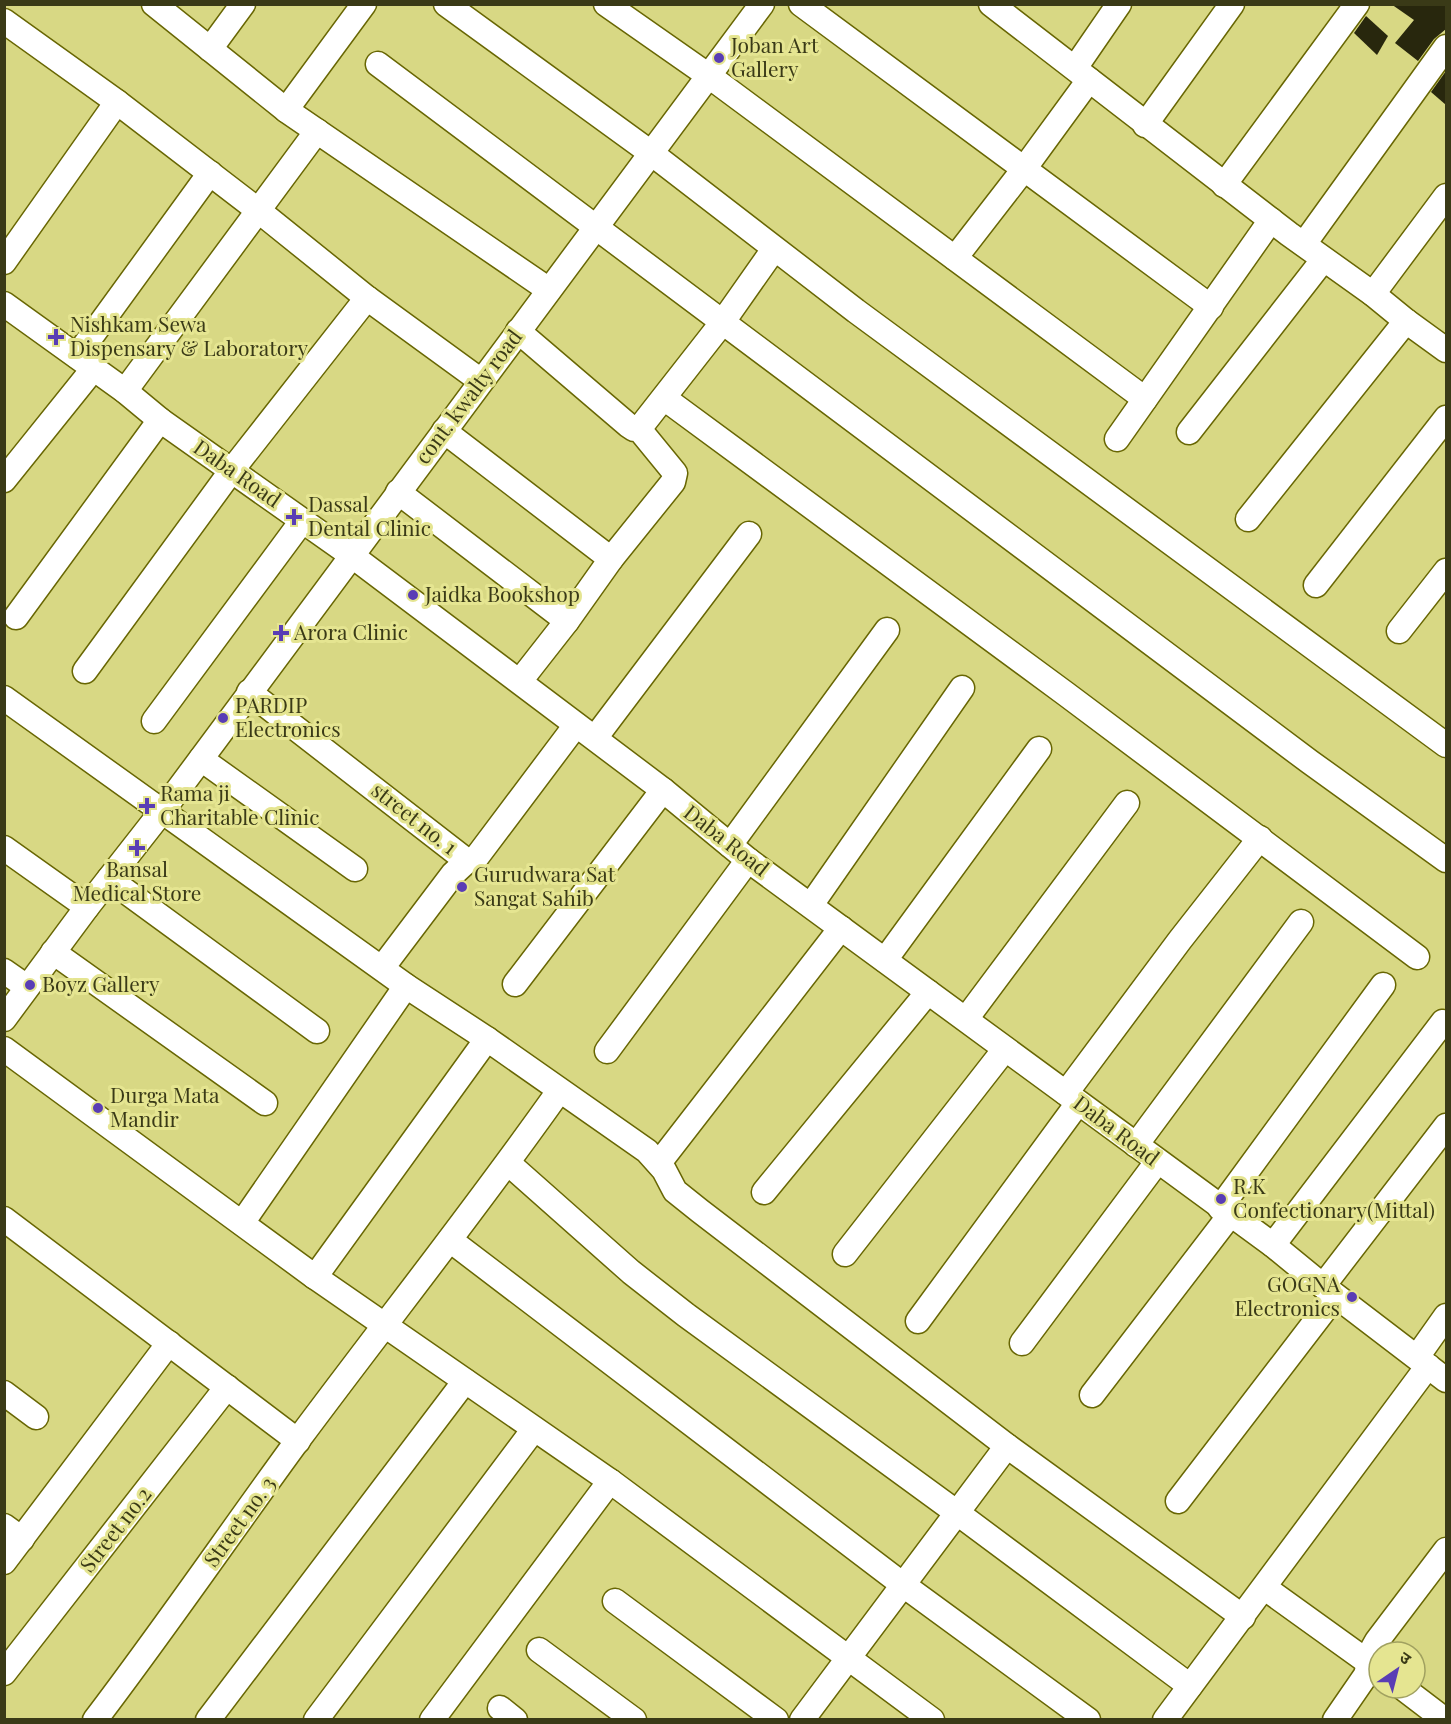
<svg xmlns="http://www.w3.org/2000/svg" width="1451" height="1724" viewBox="0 0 1451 1724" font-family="'Playfair Display','Noto Sans Devanagari',serif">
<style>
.building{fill:#28270d}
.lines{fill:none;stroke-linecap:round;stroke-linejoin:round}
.minor-casing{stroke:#686603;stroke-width:27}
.minor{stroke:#fff;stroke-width:24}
.poi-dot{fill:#593db5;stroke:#e5e591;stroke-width:2}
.labels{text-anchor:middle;stroke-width:6;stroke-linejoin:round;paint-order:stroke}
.poi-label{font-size:21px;fill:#3a3a17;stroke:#e5e591;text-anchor:start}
.street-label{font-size:21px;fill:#3a3a17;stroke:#e5e591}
</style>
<rect width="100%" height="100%" fill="#d8d884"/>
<!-- building -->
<g class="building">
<polygon points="1391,4 1446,4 1446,29 1434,39 1418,61 1395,43 1414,20"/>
<polygon points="1366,16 1388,36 1377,55 1354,33"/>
<polygon points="1446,71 1446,105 1431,92"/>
</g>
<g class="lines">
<defs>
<g id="minor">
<polyline points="154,4 286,110 549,290"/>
<polyline points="446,4 651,153 856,311 1446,745"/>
<polyline points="606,4 709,76 1145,399"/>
<polyline points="801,4 1211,307"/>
<polyline points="991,4 1289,234 1373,294 1406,321 1446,350"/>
<polyline points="4,21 117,102 259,211 367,298 481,381"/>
<polyline points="210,49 243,4"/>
<polyline points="378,64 1310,762 1446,860"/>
<polyline points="1075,68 1119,4"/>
<polyline points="286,110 364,4"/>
<polyline points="1145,125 1232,4"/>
<polyline points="1224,185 1357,4"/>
<polyline points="1304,244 1446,47"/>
<polyline points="955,258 1024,169 1089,80"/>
<polyline points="4,262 117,102"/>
<polyline points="1373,294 1446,196"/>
<polyline points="4,304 125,391 160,420 351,555 663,790 748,860 1273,1245 1323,1286 1446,1380"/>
<polyline points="518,331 628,425 634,429 639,429 675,473 673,482 611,559"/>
<polyline points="77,356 210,173"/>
<polyline points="125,391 317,131"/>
<polyline points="664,398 1066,694 1417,957"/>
<polyline points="639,429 722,323 774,249"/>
<polyline points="444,431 611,559 567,621"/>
<polyline points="1189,432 1323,260"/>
<polyline points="1117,439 1271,220"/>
<polyline points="4,480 94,368"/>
<polyline points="398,492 567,621 520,681"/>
<polyline points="1248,519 1406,321"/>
<polyline points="1316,585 1446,418"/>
<polyline points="16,617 160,420"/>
<polyline points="1399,631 1446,571"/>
<polyline points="85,671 232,470 367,298"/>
<polyline points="249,692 467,861 476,858 576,725"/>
<polyline points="4,698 406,986 487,1039 647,1151 664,1170 675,1191 700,1211 1007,1446 1243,1617"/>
<polyline points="154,721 302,521"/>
<polyline points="595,738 749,534"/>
<polyline points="201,759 355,869"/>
<polyline points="730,845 887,630"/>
<polyline points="4,848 87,907"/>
<polyline points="109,879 317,1031"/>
<polyline points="811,905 962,688"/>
<polyline points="53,952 265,1103"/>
<polyline points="885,960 1039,749"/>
<polyline points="382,968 453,874 467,861"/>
<polyline points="4,971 27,987"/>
<polyline points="515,984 663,790"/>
<polyline points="4,1019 87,907 163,810 762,4"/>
<polyline points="966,1019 1127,803"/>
<polyline points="4,1049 315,1277 487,1039"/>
<polyline points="607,1051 748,860"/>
<polyline points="1066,1093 1180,940 1260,838"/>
<polyline points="1136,1145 1301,922"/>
<polyline points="508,1163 631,1272 686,1315 956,1512 1190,1686"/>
<polyline points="659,1163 841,928"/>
<polyline points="764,1192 928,992"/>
<polyline points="1220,1208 1383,985"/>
<polyline points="4,1219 298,1441"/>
<polyline points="242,1223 406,986"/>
<polyline points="450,1240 902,1584 1088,1720"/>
<polyline points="1273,1245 1443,1022"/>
<polyline points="845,1254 1005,1049"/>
<polyline points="315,1277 610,1481 932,1720"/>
<polyline points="1323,1286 1446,1126"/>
<polyline points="918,1321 1078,1103"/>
<polyline points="1022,1343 1157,1162"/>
<polyline points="1417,1357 1446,1316"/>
<polyline points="4,1393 36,1417"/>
<polyline points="1092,1395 1230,1215"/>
<polyline points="1178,1501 1335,1296"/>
<polyline points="4,1526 22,1539"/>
<polyline points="4,1562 169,1343"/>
<polyline points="1265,1588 1379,1670"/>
<polyline points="615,1601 776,1720"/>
<polyline points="539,1650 634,1720"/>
<polyline points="4,1673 227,1387"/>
<polyline points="1403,1688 1445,1720"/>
<polyline points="500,1708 515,1720"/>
<path d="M95 1720C165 1628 230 1533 298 1440 385 1323 475 1210 559 1091"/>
<polyline points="208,1720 465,1381"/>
<polyline points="316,1720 534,1429"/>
<polyline points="432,1720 610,1481"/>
<polyline points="802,1720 1007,1446"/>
<polyline points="1165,1720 1428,1366"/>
<polyline points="1335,1720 1366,1675 1373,1648 1377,1641 1446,1550"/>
</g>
</defs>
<!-- minor casing -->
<use href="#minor" class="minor-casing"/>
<!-- minor -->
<use href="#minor" class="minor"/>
</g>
<!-- markers -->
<g class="poi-dot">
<circle cx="719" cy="58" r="6"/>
<path d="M53 328h6v6h6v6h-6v6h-6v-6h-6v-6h6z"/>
<path d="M291 508h6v6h6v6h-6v6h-6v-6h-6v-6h6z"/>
<circle cx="413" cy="595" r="6"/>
<path d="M278 624h6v6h6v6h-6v6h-6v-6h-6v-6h6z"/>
<circle cx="223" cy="718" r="6"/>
<path d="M144 797h6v6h6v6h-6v6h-6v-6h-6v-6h6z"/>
<path d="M134 839h6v6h6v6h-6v6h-6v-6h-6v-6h6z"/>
<circle cx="462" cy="887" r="6"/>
<circle cx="30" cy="985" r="6"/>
<circle cx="98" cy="1108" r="6"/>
<circle cx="1221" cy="1199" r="6"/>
<circle cx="1352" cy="1297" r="6"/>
</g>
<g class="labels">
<!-- poi labels -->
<g class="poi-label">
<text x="731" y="53">Joban Art<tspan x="731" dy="24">Gallery</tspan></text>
<text x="70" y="332">Nishkam Sewa<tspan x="70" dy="24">Dispensary &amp; Laboratory</tspan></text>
<text x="308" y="512">Dassal<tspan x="308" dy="24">Dental Clinic</tspan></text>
<text x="425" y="602">Jaidka Bookshop</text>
<text x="294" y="640">Arora Clinic</text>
<text x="235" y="713">PARDIP<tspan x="235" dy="24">Electronics</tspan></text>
<text x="160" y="801">Rama ji<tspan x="160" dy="24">Charitable Clinic</tspan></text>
<text x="137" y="877" text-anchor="middle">Bansal<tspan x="137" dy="24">Medical Store</tspan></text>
<text x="474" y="882">Gurudwara Sat<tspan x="474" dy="24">Sangat Sahib</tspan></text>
<text x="42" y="992">Boyz Gallery</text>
<text x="110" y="1103">Durga Mata<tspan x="110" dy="24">Mandir</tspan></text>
<text x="1233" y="1194">R.K<tspan x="1233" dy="24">Confectionary(Mittal)</tspan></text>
<text x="1340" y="1292" text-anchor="end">GOGNA<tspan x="1340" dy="24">Electronics</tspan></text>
</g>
<!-- street labels -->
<g class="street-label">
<text transform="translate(469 397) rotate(-53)" y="7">cont. kwalty road</text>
<text transform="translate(237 474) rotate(35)" y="7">Daba Road</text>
<text transform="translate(414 819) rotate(38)" y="7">street no. 1</text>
<text transform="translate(726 841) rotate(38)" y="7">Daba Road</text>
<text transform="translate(1116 1131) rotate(37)" y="7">Daba Road</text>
<text transform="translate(240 1522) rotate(-54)" y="7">Street no. 3</text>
<text transform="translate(116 1530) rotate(-52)" y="7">Street no.2</text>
</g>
</g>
<!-- border -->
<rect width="1451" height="1724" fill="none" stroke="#3a3a17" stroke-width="12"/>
<!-- north arrow -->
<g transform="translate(1397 1670) rotate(35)"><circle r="28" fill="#e5e591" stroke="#a1a160" stroke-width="1.5"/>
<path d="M0-4.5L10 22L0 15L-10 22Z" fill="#593db5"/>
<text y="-9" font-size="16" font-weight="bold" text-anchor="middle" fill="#3a3a17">उ</text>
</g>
</svg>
